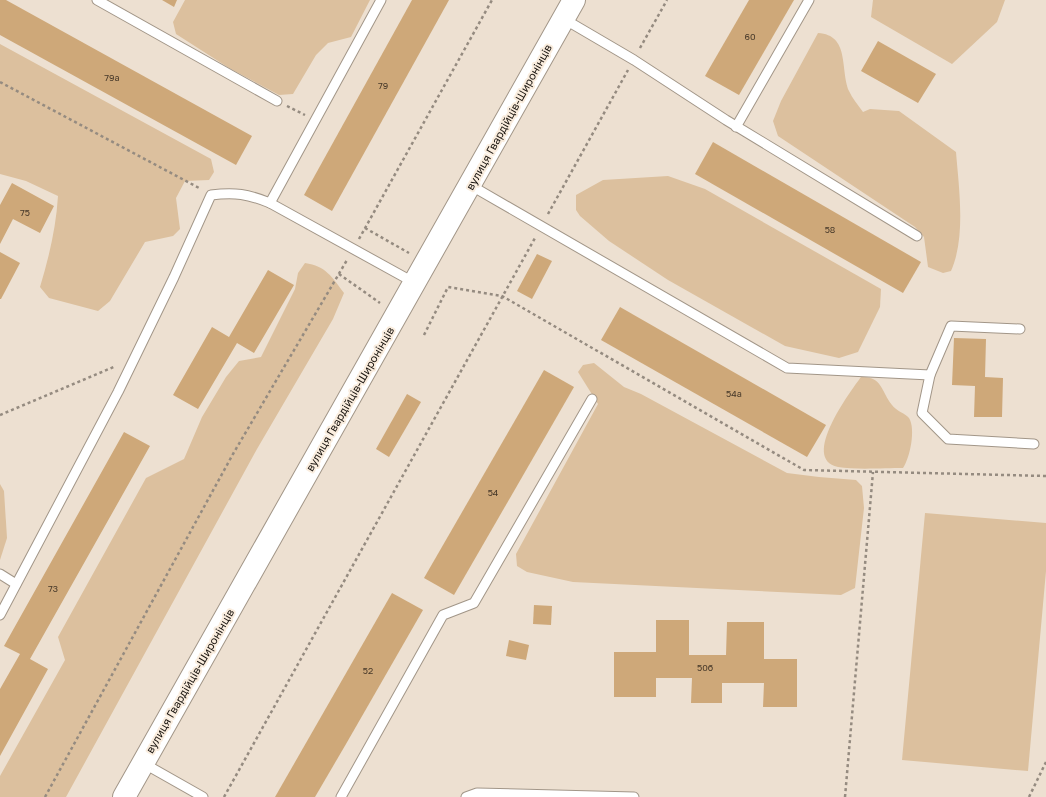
<svg xmlns="http://www.w3.org/2000/svg" width="1046" height="797" viewBox="0 0 1046 797" font-family="'Golos Text',sans-serif">
<style>
.green{fill:#dcc09e}
.building{fill:#cea879}
.lines{fill:none;stroke-linecap:round;stroke-linejoin:round}
.service-casing{stroke:#a29688;stroke-width:11}
.secondary-casing{stroke:#a29688;stroke-width:24}
.path{stroke:#958b80;stroke-width:2.5;stroke-dasharray:3 3;stroke-linecap:butt}
.service{stroke:#fff;stroke-width:9}
.secondary{stroke:#fff;stroke-width:22}
.labels{text-anchor:middle;stroke-width:4;stroke-linejoin:round;paint-order:stroke}
.number-label{font-size:9px;fill:#463829}
.street-label{font-size:11px;fill:#18130e;stroke:#faedde}
</style>
<rect width="100%" height="100%" fill="#ede0d1"/>
<!-- green -->
<g class="green">
<polygon points="185,0 370,0 351,37 328,43 316,55 293,94 279,95 229,68 176,34 173,22"/>
<polygon points="873,0 1005,0 997,22 952,64 871,17"/>
<path d="M818 33C850 35 840 69 849 91 852 98 858 105 863 112L870 109 899 111 956 152C959 189 966 237 951 271L943 273 928 267 924 237 915 227 778 136 773 121 781 101Z"/>
<path d="M0 44 211 159 214 172 209 180 185 181 176 198 180 229 173 236 145 242 110 301 98 311 49 298 40 287C49 257 56 228 58 196L26 181 0 174Z"/>
<polygon points="668,176 705,189 881,289 880,307 858,352 839,358 785,346 668,280 609,241 580,216 576,210 576,195 603,180"/>
<path d="M305 263C326 266 332 277 344 293L333 319 257 449 66 797H0V776L65 660 58 637 146 478 184 459 202 417 226 377 239 361 261 357 295 289 298 273Z"/>
<polygon points="594,363 624,387 641,394 787,473 819,477 856,480 862,486 864,508 855,588 841,595 573,582 527,572 517,566 516,554 598,404 578,372 583,365"/>
<path d="M861 377C882 376 881 391 892 405 896 411 905 413 909 418 916 429 910 458 903 468 885 468 855 470 838 467 800 459 850 392 861 377Z"/>
<polygon points="0,484 4,491 7,538 0,560"/>
<polygon points="925,513 1046,523 1046,571 1028,771 902,760"/>
</g>
<!-- building -->
<g class="building">
<polygon points="0,0 6,0 252,136 236,165 0,35"/>
<polygon points="162,0 177,0 174,7"/>
<polygon points="412,0 449,0 332,211 304,195"/>
<polygon points="749,0 794,0 739,95 705,76"/>
<polygon points="878,41 936,74 918,103 861,71"/>
<polygon points="713,142 921,262 903,293 695,174"/>
<polygon points="12,183 54,206 40,233 13,219 0,244 0,205"/>
<polygon points="0,252 20,263 1,299 0,299"/>
<polygon points="537,254 552,261 532,299 517,291"/>
<polygon points="268,270 294,285 254,353 237,343 198,409 173,395 212,327 229,337"/>
<polygon points="620,307 826,425 807,457 601,340"/>
<polygon points="954,338 986,339 985,377 1003,378 1002,417 974,417 975,386 952,385"/>
<polygon points="544,370 574,387 454,595 424,578"/>
<polygon points="407,394 421,402 389,457 376,449"/>
<polygon points="124,432 150,446 30,659 48,669 0,756 0,689 20,654 4,646"/>
<polygon points="392,593 423,610 346,744 315,797 275,797"/>
<polygon points="534,605 552,606 551,625 533,624"/>
<polygon points="656,620 689,620 689,655 726,655 727,622 764,622 764,659 797,659 797,707 763,707 764,683 722,683 722,703 691,703 692,678 656,678 656,697 614,697 614,652 656,652"/>
<polygon points="509,640 529,645 526,660 506,656"/>
</g>
<g class="lines">
<defs>
<g id="service">
<polyline points="97,0 277,101"/>
<polyline points="564,19 634,60 726,120 917,236"/>
<polyline points="736,127 809,0"/>
<polyline points="470,185 787,368 930,375 922,413 948,439 1034,444"/>
<polyline points="270,203 381,0"/>
<polyline points="930,375 951,326 1020,329"/>
<polyline points="0,574 16,584"/>
<path d="M0 615 118 392 174 277 211 195C235 192 248 194 270 203L415 283"/>
<polyline points="143,763 203,797"/>
<polyline points="341,797 443,615 474,603 592,399"/>
<polyline points="466,797 477,793 634,797"/>
</g>
<polyline id="secondary" points="124,797 574,0"/>
</defs>
<!-- service casing -->
<use href="#service" class="service-casing"/>
<!-- secondary casing -->
<use href="#secondary" class="secondary-casing"/>
<!-- path -->
<g class="path">
<polyline points="640,48 667,0"/>
<polyline points="0,82 201,189"/>
<polyline points="287,106 305,115"/>
<polyline points="548,214 628,70"/>
<polyline points="365,228 409,253"/>
<polyline points="359,239 492,0"/>
<polyline points="339,274 380,303"/>
<polyline points="424,335 448,287 502,296 804,470 1046,476"/>
<polyline points="0,415 116,366"/>
<polyline points="45,797 233,454 347,260"/>
<polyline points="224,797 535,238"/>
<polyline points="845,797 873,472"/>
<polyline points="1029,797 1046,762"/>
</g>
<!-- service -->
<use href="#service" class="service"/>
<!-- secondary -->
<use href="#secondary" class="secondary"/>
</g>
<g class="labels">
<!-- number labels -->
<g class="number-label">
<text x="750" y="40">60</text>
<text x="112" y="81">79а</text>
<text x="383" y="89">79</text>
<text x="25" y="216">75</text>
<text x="830" y="233">58</text>
<text x="734" y="397">54а</text>
<text x="493" y="496">54</text>
<text x="53" y="592">73</text>
<text x="705" y="671">50б</text>
<text x="368" y="674">52</text>
</g>
<!-- street labels -->
<g class="street-label">
<text transform="translate(509 117) rotate(-61)" y="4">вулиця Гвардійців-Широнінців</text>
<text transform="translate(350 399) rotate(-60)" y="4">вулиця Гвардійців-Широнінців</text>
<text transform="translate(190 681) rotate(-60)" y="4">вулиця Гвардійців-Широнінців</text>
</g>
</g>
</svg>
